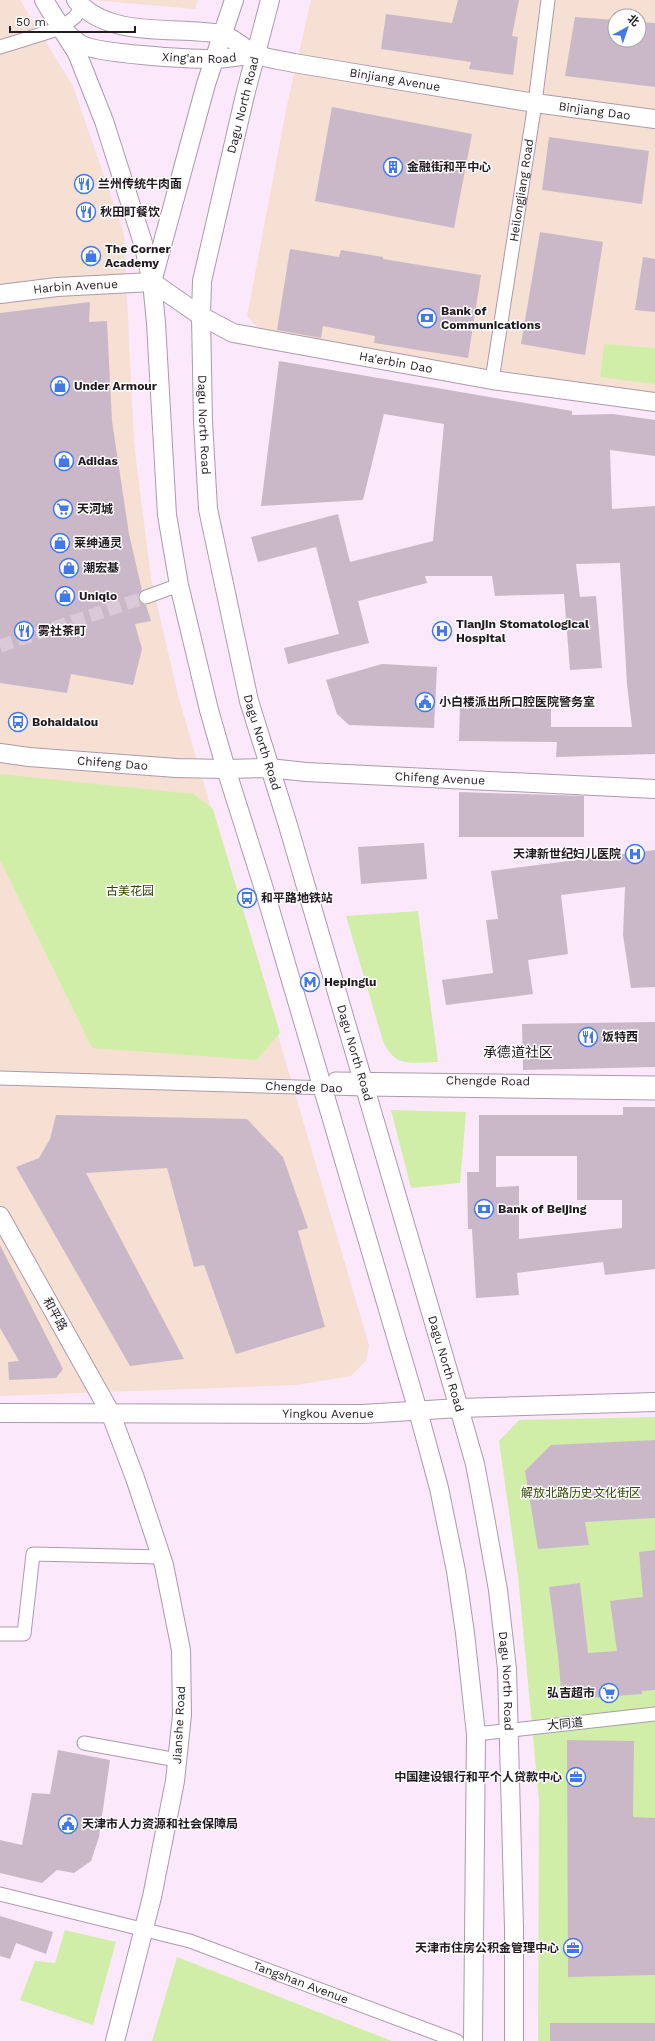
<svg xmlns="http://www.w3.org/2000/svg" width="655" height="2041" viewBox="0 0 655 2041" font-family="'Work Sans','Noto Sans SC',sans-serif">
<style>
.commercial{fill:#f6e0d3;fill-rule:evenodd}
.green{fill:#d1eea9}
.building{fill:#cab8c9;fill-rule:evenodd}
.lines{fill:none;stroke-linecap:round;stroke-linejoin:round}
.street-tunnel{stroke:#dac9d9;stroke-width:13;stroke-dasharray:13 6;stroke-linecap:butt}
.street-casing{stroke:#ac9aab;stroke-width:15}
.secondary-casing{stroke:#ac9aab;stroke-width:20}
.street{stroke:#fff;stroke-width:13}
.secondary{stroke:#fff;stroke-width:18}
.labels{text-anchor:middle;stroke-width:3;stroke-linejoin:round;paint-order:stroke}
.street-label{font-size:12px;fill:#211a21;stroke:#fff}
.poi-label{font-size:12px;font-weight:bold;fill:#211a21;stroke:#fff;text-anchor:start}
.park-label{font-size:12px;fill:#314602;stroke:#fff}
.quarter-label{font-size:14px;fill:#211a21;stroke:#fff}
</style>
<rect width="100%" height="100%" fill="#fbe8fa"/>
<!-- commercial -->
<g class="commercial">
<polygon points="0,0 20,0 73,86 124,234 134,444 151,579 179,699 369,1345 366,1361 351,1376 297,1385 0,1396"/>
<polygon points="91,0 198,0 195,9"/>
<path d="M311 0H655V393L482 368 260 330 247 316 287 105ZM615 16H639V40H615Z"/>
</g>
<!-- green -->
<g class="green">
<polygon points="604,344 655,348 655,384 600,377"/>
<polygon points="0,774 194,794 213,809 280,1033 256,1060 92,1048 0,860"/>
<path d="M418 911 438 1062C412 1062 395 1069 383 1041L346 916Z"/>
<polygon points="391,1110 466,1112 460,1183 411,1188"/>
<polygon points="655,1417 655,2041 538,2041 539,1801 518,1576 499,1441 519,1420"/>
<polygon points="65,1930 116,1942 93,2025 20,2000 35,1961 55,1963"/>
<polygon points="177,1957 392,2041 152,2041"/>
</g>
<!-- building -->
<g class="building">
<polygon points="458,0 519,0 512,36 518,37 513,75 469,69 471,62 381,49 386,14 452,23"/>
<polygon points="575,17 615,20 615,40 639,40 639,22 655,23 655,87 565,76"/>
<polygon points="332,107 472,134 454,228 315,201"/>
<polygon points="549,137 649,151 642,204 542,190"/>
<polygon points="540,232 603,242 585,355 521,344"/>
<polygon points="290,249 339,257 341,250 383,257 383,259 481,275 468,358 374,343 375,336 323,326 321,338 277,330"/>
<polygon points="643,257 655,259 655,312 635,310"/>
<polygon points="90,302 89,322 107,321 112,421 129,534 142,590 138,595 138,599 141,603 146,605 151,621 135,624 142,649 133,685 71,674 67,693 0,683 0,313"/>
<polygon points="279,361 572,411 572,415 613,414 655,420 655,456 610,450 612,509 655,506 655,754 556,757 557,742 459,741 460,703 551,704 551,727 632,727 627,684 620,563 576,564 580,597 596,596 602,668 570,670 564,594 495,596 492,576 425,576 427,583 358,601 369,643 288,664 284,648 339,634 316,547 258,562 251,537 338,514 350,562 433,541 444,424 384,414 363,500 261,506"/>
<polygon points="382,664 437,667 434,728 349,725 337,714 326,680"/>
<polygon points="459,792 584,796 584,837 459,837"/>
<polygon points="424,843 427,879 361,884 358,847"/>
<polygon points="655,850 655,987 631,988 623,935 625,887 561,895 568,954 528,960 533,994 446,1005 442,980 493,973 486,920 498,919 491,871"/>
<polygon points="655,1022 655,1067 523,1070 522,1024"/>
<path d="M623 1107H655V1269L605 1275 603 1262 517 1273 519 1295 476 1298 472 1229H468L467 1172H479V1115H623ZM496 1156H577V1200H622V1228L519 1239V1186L496 1187Z"/>
<polygon points="56,1115 247,1119 283,1157 308,1228 298,1231 325,1327 236,1354 204,1265 194,1267 167,1168 86,1173 184,1359 130,1366 16,1167 39,1158 50,1139"/>
<polygon points="0,1245 63,1369 56,1378 9,1380 8,1362 19,1361 0,1328"/>
<polygon points="655,1440 655,1518 585,1522 589,1545 538,1549 525,1471 551,1445"/>
<polygon points="655,1550 655,1690 642,1691 642,1694 562,1700 558,1655 549,1587 580,1583 588,1653 617,1651 610,1601 643,1597 639,1552"/>
<polygon points="567,1740 634,1741 633,1817 655,1818 655,1975 568,1977"/>
<polygon points="58,1750 110,1760 99,1837 91,1861 74,1873 57,1870 42,1883 0,1873 0,1840 22,1845 32,1793 50,1794"/>
<polygon points="0,1916 53,1932 46,1954 16,1943 10,1959 0,1956"/>
<rect x="550" y="2023" width="105" height="18"/>
</g>
<g class="lines">
<!-- street-tunnel -->
<polyline class="street-tunnel" points="0,646 146,597"/>
<defs>
<g id="street">
<polyline points="0,47 61,28 75,17 82,7"/>
<path id="s1" d="M492 380 535 103 548 0"/>
<polyline points="146,597 179,585"/>
<path id="s2" d="M0 1078 365 1089 655 1093"/>
<path id="s3" d="M335 1079 655 1083"/>
<polyline points="0,1634 24,1634 33,1554 161,1557"/>
<polyline points="476,1734 655,1714"/>
<polyline points="84,1743 177,1760"/>
<path id="s4" d="M0 1894 190 1941 457 2041"/>
</g>
<g id="secondary">
<path id="s5" d="M44 0C54 17 63 33 80 44 97 54 190 59 213 59 227 59 242 56 256 54"/>
<path id="s6" d="M76 0C108 39 175 26 221 34 233 37 244 49 255 54 267 59 282 60 294 63L535 103 655 119"/>
<path id="s7" d="M270 0 245 95 202 281 201 316 203 421 208 509 249 701 287 822 459 1408 475 1464 485 1517 498 1590 507 1669 514 1928V2041"/>
<polyline points="61,28 77,53 104,121 143,243 152,282 156,323 167,515 179,585 209,710 226,769 264,889 418,1411 439,1488 456,1571 465,1633 476,1734 473,2041"/>
<polyline points="152,282 206,84 234,0"/>
<path id="s8" d="M0 294 57 287 152 282 201 316 233 333 492 380 655 402"/>
<path id="s9" d="M0 753 29 757 176 768 226 769 269 768 306 772 655 789"/>
<polyline points="0,1216 110,1412 135,1478 164,1565 181,1650 182,1715 175,1781 152,1897 115,2041"/>
<path id="s10" d="M0 1413 363 1414 459 1408 655 1402"/>
</g>
</defs>
<!-- street casing -->
<use href="#street" class="street-casing"/>
<!-- secondary casing -->
<use href="#secondary" class="secondary-casing"/>
<!-- street -->
<use href="#street" class="street"/>
<!-- secondary -->
<use href="#secondary" class="secondary"/>
</g>
<!-- icons -->
<defs>
<symbol id="building-ring" viewBox="-11 -11 22 22"><circle r="9.5" fill="#fff" stroke="#4378e9" stroke-width="1.5"/><path d="M-4-6H4V6H1V3H-1V6H-4ZM-2.5-4.3h1.7v1.8h-1.7ZM.8-4.3h1.7v1.8H.8ZM-2.5-1h1.7V.8h-1.7ZM.8-1h1.7V.8H.8Z" fill="#4378e9"/></symbol>
<symbol id="restaurant-ring" viewBox="-11 -11 22 22"><circle r="9.5" fill="#fff" stroke="#4378e9" stroke-width="1.5"/><path d="M-5-6h1v4h1v-4h1v4h1v-4h1v5L-1.5 .5V6h-2V.5L-5-1ZM5-6V6H3V1.5H1.5Q1.5-4 5-6Z" fill="#4378e9"/></symbol>
<symbol id="shop-ring" viewBox="-11 -11 22 22"><circle r="9.5" fill="#fff" stroke="#4378e9" stroke-width="1.5"/><path d="M-5-2.5h2.3a2.7 3.5 0 0 1 5.4 0H5L5.5 6h-11ZM-1.5-2.5h3a1.5 2.3 0 0 0-3 0Z" fill="#4378e9"/></symbol>
<symbol id="bank-ring" viewBox="-11 -11 22 22"><circle r="9.5" fill="#fff" stroke="#4378e9" stroke-width="1.5"/><path d="M-6-4H6V4H-6ZM0-2.3a2.3 2.3 0 1 0 0 4.6a2.3 2.3 0 1 0 0-4.6Z" fill="#4378e9"/></symbol>
<symbol id="supermarket-ring" viewBox="-11 -11 22 22"><circle r="9.5" fill="#fff" stroke="#4378e9" stroke-width="1.5"/><path d="M-6-5.5h2.5l.6 2H6L4.5 2H-2.5L-4.4-4H-6ZM-1.5 3.2a1.3 1.3 0 1 0 .1 0ZM3 3.2a1.3 1.3 0 1 0 .1 0Z" fill="#4378e9"/></symbol>
<symbol id="hospital-ring" viewBox="-11 -11 22 22"><circle r="9.5" fill="#fff" stroke="#4378e9" stroke-width="1.5"/><path d="M-5-5h3v3.5h4V-5h3V5h-3V1.5h-4V5h-3Z" fill="#4378e9"/></symbol>
<symbol id="civic-ring" viewBox="-11 -11 22 22"><circle r="9.5" fill="#fff" stroke="#4378e9" stroke-width="1.5"/><path d="M-.6-6.5H3V-4.5H.6V-3L4-1V1h2V6H-6V1h2V-1L-.6-3ZM-1.2 2.5V6h2.4V2.5Z" fill="#4378e9"/></symbol>
<symbol id="bus-ring" viewBox="-11 -11 22 22"><circle r="9.5" fill="#fff" stroke="#4378e9" stroke-width="1.5"/><path d="M-5-6H5V4H4V6H2V4H-2V6H-4V4H-5ZM-3.5-4V0h7V-4ZM-3.5 1.2v1.5H-2V1.2ZM2 1.2v1.5H3.5V1.2Z" fill="#4378e9"/></symbol>
<symbol id="metro-ring" viewBox="-11 -11 22 22"><circle r="9.5" fill="#fff" stroke="#4378e9" stroke-width="1.5"/><path d="M-5.5 5V-5H-3L0 0L3-5H5.5V5H3V-.5L0 4L-3-.5V5Z" fill="#4378e9"/></symbol>
<symbol id="office-ring" viewBox="-11 -11 22 22"><circle r="9.5" fill="#fff" stroke="#4378e9" stroke-width="1.5"/><path d="M-6-3h4V-5.5h4V-3h4V5H-6ZM-1-4.5V-3h2v-1.5ZM-6 0V1H6V0Z" fill="#4378e9"/></symbol>
</defs>
<g fill-rule="evenodd">
<use href="#building-ring" x="382" y="156" width="22" height="22"/>
<use href="#restaurant-ring" x="73" y="173" width="22" height="22"/>
<use href="#restaurant-ring" x="75" y="201" width="22" height="22"/>
<use href="#shop-ring" x="80" y="245" width="22" height="22"/>
<use href="#bank-ring" x="416" y="307" width="22" height="22"/>
<use href="#shop-ring" x="49" y="375" width="22" height="22"/>
<use href="#shop-ring" x="53" y="450" width="22" height="22"/>
<use href="#supermarket-ring" x="52" y="498" width="22" height="22"/>
<use href="#shop-ring" x="49" y="532" width="22" height="22"/>
<use href="#shop-ring" x="58" y="557" width="22" height="22"/>
<use href="#shop-ring" x="54" y="585" width="22" height="22"/>
<use href="#restaurant-ring" x="13" y="620" width="22" height="22"/>
<use href="#hospital-ring" x="431" y="620" width="22" height="22"/>
<use href="#civic-ring" x="414" y="691" width="22" height="22"/>
<use href="#bus-ring" x="7" y="711" width="22" height="22"/>
<use href="#hospital-ring" x="624" y="843" width="22" height="22"/>
<use href="#bus-ring" x="236" y="887" width="22" height="22"/>
<use href="#metro-ring" x="299" y="971" width="22" height="22"/>
<use href="#restaurant-ring" x="577" y="1026" width="22" height="22"/>
<use href="#bank-ring" x="473" y="1198" width="22" height="22"/>
<use href="#supermarket-ring" x="598" y="1682" width="22" height="22"/>
<use href="#office-ring" x="565" y="1766" width="22" height="22"/>
<use href="#civic-ring" x="57" y="1813" width="22" height="22"/>
<use href="#office-ring" x="562" y="1937" width="22" height="22"/>
</g>
<g class="labels">
<!-- street labels -->
<g class="street-label">
<text dy="4" stroke="none"><textPath href="#s5" startOffset="178">Xing'an Road</textPath></text>
<text dy="4" stroke="none"><textPath href="#s6" startOffset="335">Binjiang Avenue</textPath></text>
<text transform="translate(243 105) rotate(-76)" y="4">Dagu North Road</text>
<text dy="4" stroke="none"><textPath href="#s6" startOffset="537">Binjiang Dao</textPath></text>
<text dy="4" stroke="none"><textPath href="#s1" startOffset="192">Heilongjiang Road</textPath></text>
<text dy="4" stroke="none"><textPath href="#s8" startOffset="76">Harbin Avenue</textPath></text>
<text dy="4" stroke="none"><textPath href="#s8" startOffset="414">Ha'erbin Dao</textPath></text>
<text dy="4" stroke="none"><textPath href="#s7" startOffset="433">Dagu North Road</textPath></text>
<text dy="4" stroke="none"><textPath href="#s7" startOffset="757">Dagu North Road</textPath></text>
<text dy="4" stroke="none"><textPath href="#s9" startOffset="113">Chifeng Dao</textPath></text>
<text dy="4" stroke="none"><textPath href="#s9" startOffset="441">Chifeng Avenue</textPath></text>
<text dy="4" stroke="none"><textPath href="#s7" startOffset="1081">Dagu North Road</textPath></text>
<text dy="4" stroke="none"><textPath href="#s3" startOffset="153">Chengde Road</textPath></text>
<text dy="4" stroke="none"><textPath href="#s2" startOffset="304">Chengde Dao</textPath></text>
<text transform="translate(55 1314) rotate(61)" y="4">和平路</text>
<text dy="4" stroke="none"><textPath href="#s7" startOffset="1405">Dagu North Road</textPath></text>
<text dy="4" stroke="none"><textPath href="#s10" startOffset="328">Yingkou Avenue</textPath></text>
<text dy="4" stroke="none"><textPath href="#s7" startOffset="1729">Dagu North Road</textPath></text>
<text transform="translate(565 1724) rotate(-6)" y="4">大同道</text>
<text transform="translate(179 1725) rotate(-87)" y="4">Jianshe Road</text>
<text dy="4" stroke="none"><textPath href="#s4" startOffset="314">Tangshan Avenue</textPath></text>
</g>
<!-- poi labels -->
<g class="poi-label">
<text x="407" y="171">金融街和平中心</text>
<text x="98" y="188">兰州传统牛肉面</text>
<text x="100" y="216">秋田町餐饮</text>
<text x="105" y="253">The Corner<tspan x="105" dy="14">Academy</tspan></text>
<text x="441" y="315">Bank of<tspan x="441" dy="14">Communications</tspan></text>
<text x="74" y="390">Under Armour</text>
<text x="78" y="465">Adidas</text>
<text x="77" y="513">天河城</text>
<text x="74" y="547">莱绅通灵</text>
<text x="83" y="572">潮宏基</text>
<text x="79" y="600">Uniqlo</text>
<text x="456" y="628">Tianjin Stomatological<tspan x="456" dy="14">Hospital</tspan></text>
<text x="38" y="635">雾社茶町</text>
<text x="439" y="706">小白楼派出所口腔医院警务室</text>
<text x="32" y="726">Bohaidalou</text>
<text x="621" y="858" text-anchor="end">天津新世纪妇儿医院</text>
<text x="261" y="902">和平路地铁站</text>
<text x="324" y="986">Hepinglu</text>
<text x="602" y="1041">饭特西</text>
<text x="498" y="1213">Bank of Beijing</text>
<text x="595" y="1697" text-anchor="end">弘吉超市</text>
<text x="562" y="1781" text-anchor="end">中国建设银行和平个人贷款中心</text>
<text x="82" y="1828">天津市人力资源和社会保障局</text>
<text x="559" y="1952" text-anchor="end">天津市住房公积金管理中心</text>
</g>
<!-- park labels -->
<g class="park-label">
<text x="130" y="895">古美花园</text>
<text x="581" y="1497">解放北路历史文化街区</text>
</g>
<!-- quarter labels -->
<g class="quarter-label">
<text x="518" y="1057">承德道社区</text>
</g>
</g>
<!-- north arrow -->
<g transform="translate(627 28) rotate(40)"><circle r="19" fill="#ffffff" stroke="#a6a3a6"/>
<path d="M0-3L7 15L0 10L-7 15Z" fill="#4378e9"/>
<text y="-6" font-size="11" font-weight="bold" text-anchor="middle" fill="#211a21">北</text>
</g>
<!-- scale -->
<path d="M10 26v6h125v-6" fill="none" stroke="#211a21" stroke-width="2"/>
<text x="16" y="26" font-size="12" fill="#211a21" stroke="#ffffff" stroke-width="3" paint-order="stroke">50 m</text>
</svg>
